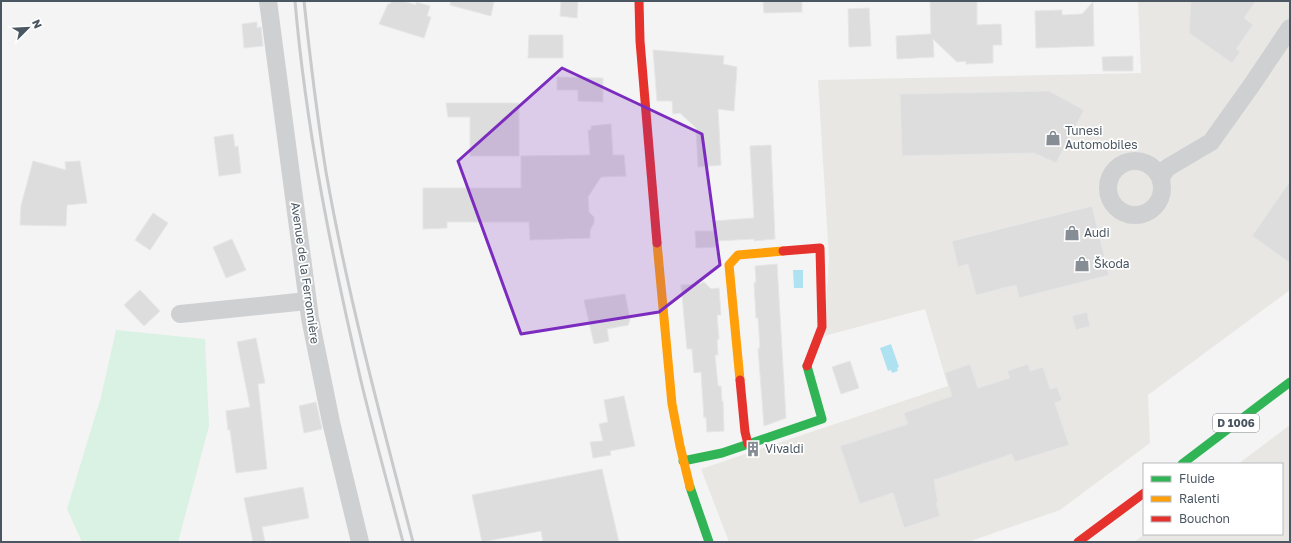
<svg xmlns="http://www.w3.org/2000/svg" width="1291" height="543" viewBox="0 0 1291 543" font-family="'Golos Text',sans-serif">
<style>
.commercial{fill:#e8e7e3}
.green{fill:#d9f2e3}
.water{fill:#aee2f0}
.building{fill:#ddddde;stroke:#e5e6e7}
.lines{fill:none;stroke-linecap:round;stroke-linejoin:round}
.street{stroke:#ced0d2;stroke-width:18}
.fast{stroke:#30b455;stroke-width:9}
.slow{stroke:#ff9f0a;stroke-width:9}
.jam{stroke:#e5322d;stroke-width:9}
.rail{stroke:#c9cacc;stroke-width:3}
.marked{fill:#7b2cbf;fill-opacity:0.2;stroke:#7b2cbf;stroke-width:3;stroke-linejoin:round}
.labels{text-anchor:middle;stroke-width:3.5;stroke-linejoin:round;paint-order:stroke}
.shield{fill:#fff;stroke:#808990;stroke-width:1}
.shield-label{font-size:11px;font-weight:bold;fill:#4a5661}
.poi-label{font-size:12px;fill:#4a5661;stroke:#fff;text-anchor:start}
.street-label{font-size:12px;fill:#4a5661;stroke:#fff}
</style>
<rect width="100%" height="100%" fill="#f4f4f4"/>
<!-- commercial -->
<g class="commercial">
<polygon points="1138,1 1290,1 1290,290 1148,395 1150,443 1060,510 968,542 729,542 701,469 948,386 925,309 824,336 829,258 818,80 1141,73"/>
<polygon points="1290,425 1290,542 1134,542 1145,534 1282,534 1282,464 1238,464"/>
</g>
<!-- green -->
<polygon class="green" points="116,330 205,339 209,426 178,542 82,542 67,509 101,397"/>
<!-- water -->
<g class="water">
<polygon points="793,270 803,270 803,288 794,288"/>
<polygon points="891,344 899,367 897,368 898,371 892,373 891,370 888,371 880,348"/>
</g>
<!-- building -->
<g class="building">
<polygon points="392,1 403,1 416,5 416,2 430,6 427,16 431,17 424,38 379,24 388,4 390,4"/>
<polygon points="451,1 494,1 491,16 450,5"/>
<polygon points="561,1 578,1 577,18 560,16"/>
<polygon points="763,1 802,1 802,12 764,13"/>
<polygon points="930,1 977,1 977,25 1001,24 1002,45 993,45 993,63 966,64 966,61 957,62 933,39 934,57 897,59 896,36 931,34"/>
<polygon points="1191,1 1256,1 1244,18 1253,25 1236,49 1240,52 1232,63 1189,33"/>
<polygon points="1093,2 1094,46 1036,48 1035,11 1062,10 1062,15 1082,14"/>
<polygon points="869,8 871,46 849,47 848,9"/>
<polygon points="257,22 257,28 261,27 263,46 244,48 242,24"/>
<polygon points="529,35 563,35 563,58 528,58"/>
<polygon points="653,50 724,56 723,64 737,67 734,111 718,109 721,165 698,167 696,128 680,113 673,114 672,101 657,101"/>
<polygon points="1133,56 1133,71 1103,71 1102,57"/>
<polygon points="557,77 603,78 603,102 578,101 578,90 557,90"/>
<polygon points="1049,91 1084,110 1056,163 1034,153 902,156 900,94"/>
<polygon points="446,103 519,103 519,156 470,156 470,117 448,117"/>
<polygon points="611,124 613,155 624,155 626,176 601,177 588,197 589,212 594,217 594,223 590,230 590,238 530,240 529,222 447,222 447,228 423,229 423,188 521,188 521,156 590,155 588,130 591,130 591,126"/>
<polygon points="233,134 235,147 238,146 241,173 219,176 214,137"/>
<polygon points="771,145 775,239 754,241 754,239 716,241 716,247 696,248 695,231 715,231 714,221 754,218 750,146"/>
<polygon points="33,161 66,170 65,162 80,161 87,203 67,205 66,226 20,225 21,206"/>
<polygon points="1290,181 1290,263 1252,236"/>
<polygon points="1092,206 1109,275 1019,298 1016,285 976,295 968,264 958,267 952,241"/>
<polygon points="153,213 168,223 150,250 135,240"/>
<polygon points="232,239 246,270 226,278 213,247"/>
<polygon points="777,264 786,418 764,426 758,348 760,348 758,318 756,318 754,283 756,282 755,266"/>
<polygon points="704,282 711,289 719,288 721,315 717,315 719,339 717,340 718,355 715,355 718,386 721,386 722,402 723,401 724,431 707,432 706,417 704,418 701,372 694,373 692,349 687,349 681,285 700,284"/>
<polygon points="140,290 160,311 144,326 124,305"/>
<polygon points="625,294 630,320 628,325 607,329 609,341 594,344 584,300"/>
<polygon points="1087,312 1090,326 1076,330 1072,316"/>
<polygon points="256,338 265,383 258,384 267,469 236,473 230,430 228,430 226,411 250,407 237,342"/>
<polygon points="850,361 859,388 841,394 832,367"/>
<polygon points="970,364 978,388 1010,378 1007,371 1028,364 1030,371 1043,367 1050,389 1057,387 1062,400 1055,403 1069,445 1015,462 1012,454 934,480 938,503 936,503 940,516 904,528 893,493 860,504 840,446 908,424 904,413 952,396 945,373"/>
<polygon points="624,396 635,446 610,451 611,455 593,458 590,442 603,441 599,424 608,422 604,400"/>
<polygon points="316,402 322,429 304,433 299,406"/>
<polygon points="602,469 619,542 543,542 541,531 482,542 472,495"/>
<polygon points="303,487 309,518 262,527 265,542 253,542 244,498"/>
</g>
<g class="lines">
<!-- street -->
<g class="street">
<polyline points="268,1 310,318 331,422 360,542"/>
<circle cx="1135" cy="188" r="27"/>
<polyline points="1161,177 1167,168 1211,142 1251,86 1290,28"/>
<polyline points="180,314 307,301"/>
</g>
<!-- fast -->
<g class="fast">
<polyline points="683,461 722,453 822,419 807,366"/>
<polyline points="1182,464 1290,382"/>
<polyline points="690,487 709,542"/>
</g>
<!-- slow -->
<g class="slow">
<polyline points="657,243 672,404 680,446 690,487"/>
<polyline points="740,380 729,265 738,255 783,251"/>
</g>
<!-- jam -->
<g class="jam">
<polyline points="639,1 640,41 657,243"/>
<polyline points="783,251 820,248 822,327 807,366"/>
<polyline points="740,380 745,432 748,444"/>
<polyline points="1078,542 1144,493"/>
</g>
<!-- rail -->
<g class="rail">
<path d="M295 1C306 129 332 256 361 381 374 435 389 489 403 542"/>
<path d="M304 1C310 58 317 115 326 172 348 297 381 419 413 542"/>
</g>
</g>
<!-- marked area -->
<path class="marked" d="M562 68 702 134 720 265 659 312 521 334 458 161Z"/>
<!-- icons -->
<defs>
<symbol id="shop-bare" viewBox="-9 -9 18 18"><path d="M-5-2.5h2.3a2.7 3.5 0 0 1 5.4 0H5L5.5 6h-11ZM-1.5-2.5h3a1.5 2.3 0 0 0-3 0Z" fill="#868d94" stroke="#fff" stroke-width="2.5" paint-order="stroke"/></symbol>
<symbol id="building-bare" viewBox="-9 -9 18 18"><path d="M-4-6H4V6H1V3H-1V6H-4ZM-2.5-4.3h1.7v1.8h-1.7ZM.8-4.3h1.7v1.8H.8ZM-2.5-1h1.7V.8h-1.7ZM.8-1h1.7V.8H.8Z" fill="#868d94" stroke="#fff" stroke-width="2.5" paint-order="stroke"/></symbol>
</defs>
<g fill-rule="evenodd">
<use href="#shop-bare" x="1042" y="127" width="22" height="22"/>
<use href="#shop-bare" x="1061" y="222" width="22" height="22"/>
<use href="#shop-bare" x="1071" y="253" width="22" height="22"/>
<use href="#building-bare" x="742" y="438" width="22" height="22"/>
</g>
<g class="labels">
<!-- shield labels -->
<rect class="shield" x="1213" y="414" width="46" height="18" rx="3"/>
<g class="shield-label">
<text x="1236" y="427">D 1006</text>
</g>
<!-- poi labels -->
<g class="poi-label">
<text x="1065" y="135">Tunesi<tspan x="1065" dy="14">Automobiles</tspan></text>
<text x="1084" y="237">Audi</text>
<text x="1094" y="268">Škoda</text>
<text x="765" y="453">Vivaldi</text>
</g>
<!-- street labels -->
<g class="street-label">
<text transform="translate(305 273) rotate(82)" y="4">Avenue de la Ferronnière</text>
</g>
</g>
<!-- border -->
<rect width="1291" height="543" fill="none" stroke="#4a5661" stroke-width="4"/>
<!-- legend -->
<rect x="1143" y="463" width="140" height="72" fill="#ffffff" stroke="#b7bbc0"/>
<rect x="1151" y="476" width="20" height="6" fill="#30b455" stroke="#b7bbc0"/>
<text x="1179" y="483" font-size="12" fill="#4a5661">Fluide</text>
<rect x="1151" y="496" width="20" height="6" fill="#ff9f0a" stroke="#b7bbc0"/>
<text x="1179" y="503" font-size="12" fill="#4a5661">Ralenti</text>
<rect x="1151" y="516" width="20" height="6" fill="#e5322d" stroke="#b7bbc0"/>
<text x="1179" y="523" font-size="12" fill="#4a5661">Bouchon</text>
<!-- north arrow -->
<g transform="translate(28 28) rotate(66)" stroke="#ffffff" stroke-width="3" paint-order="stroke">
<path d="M0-3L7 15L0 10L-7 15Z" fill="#4a5661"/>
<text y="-6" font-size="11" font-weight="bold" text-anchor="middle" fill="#4a5661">N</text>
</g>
</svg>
